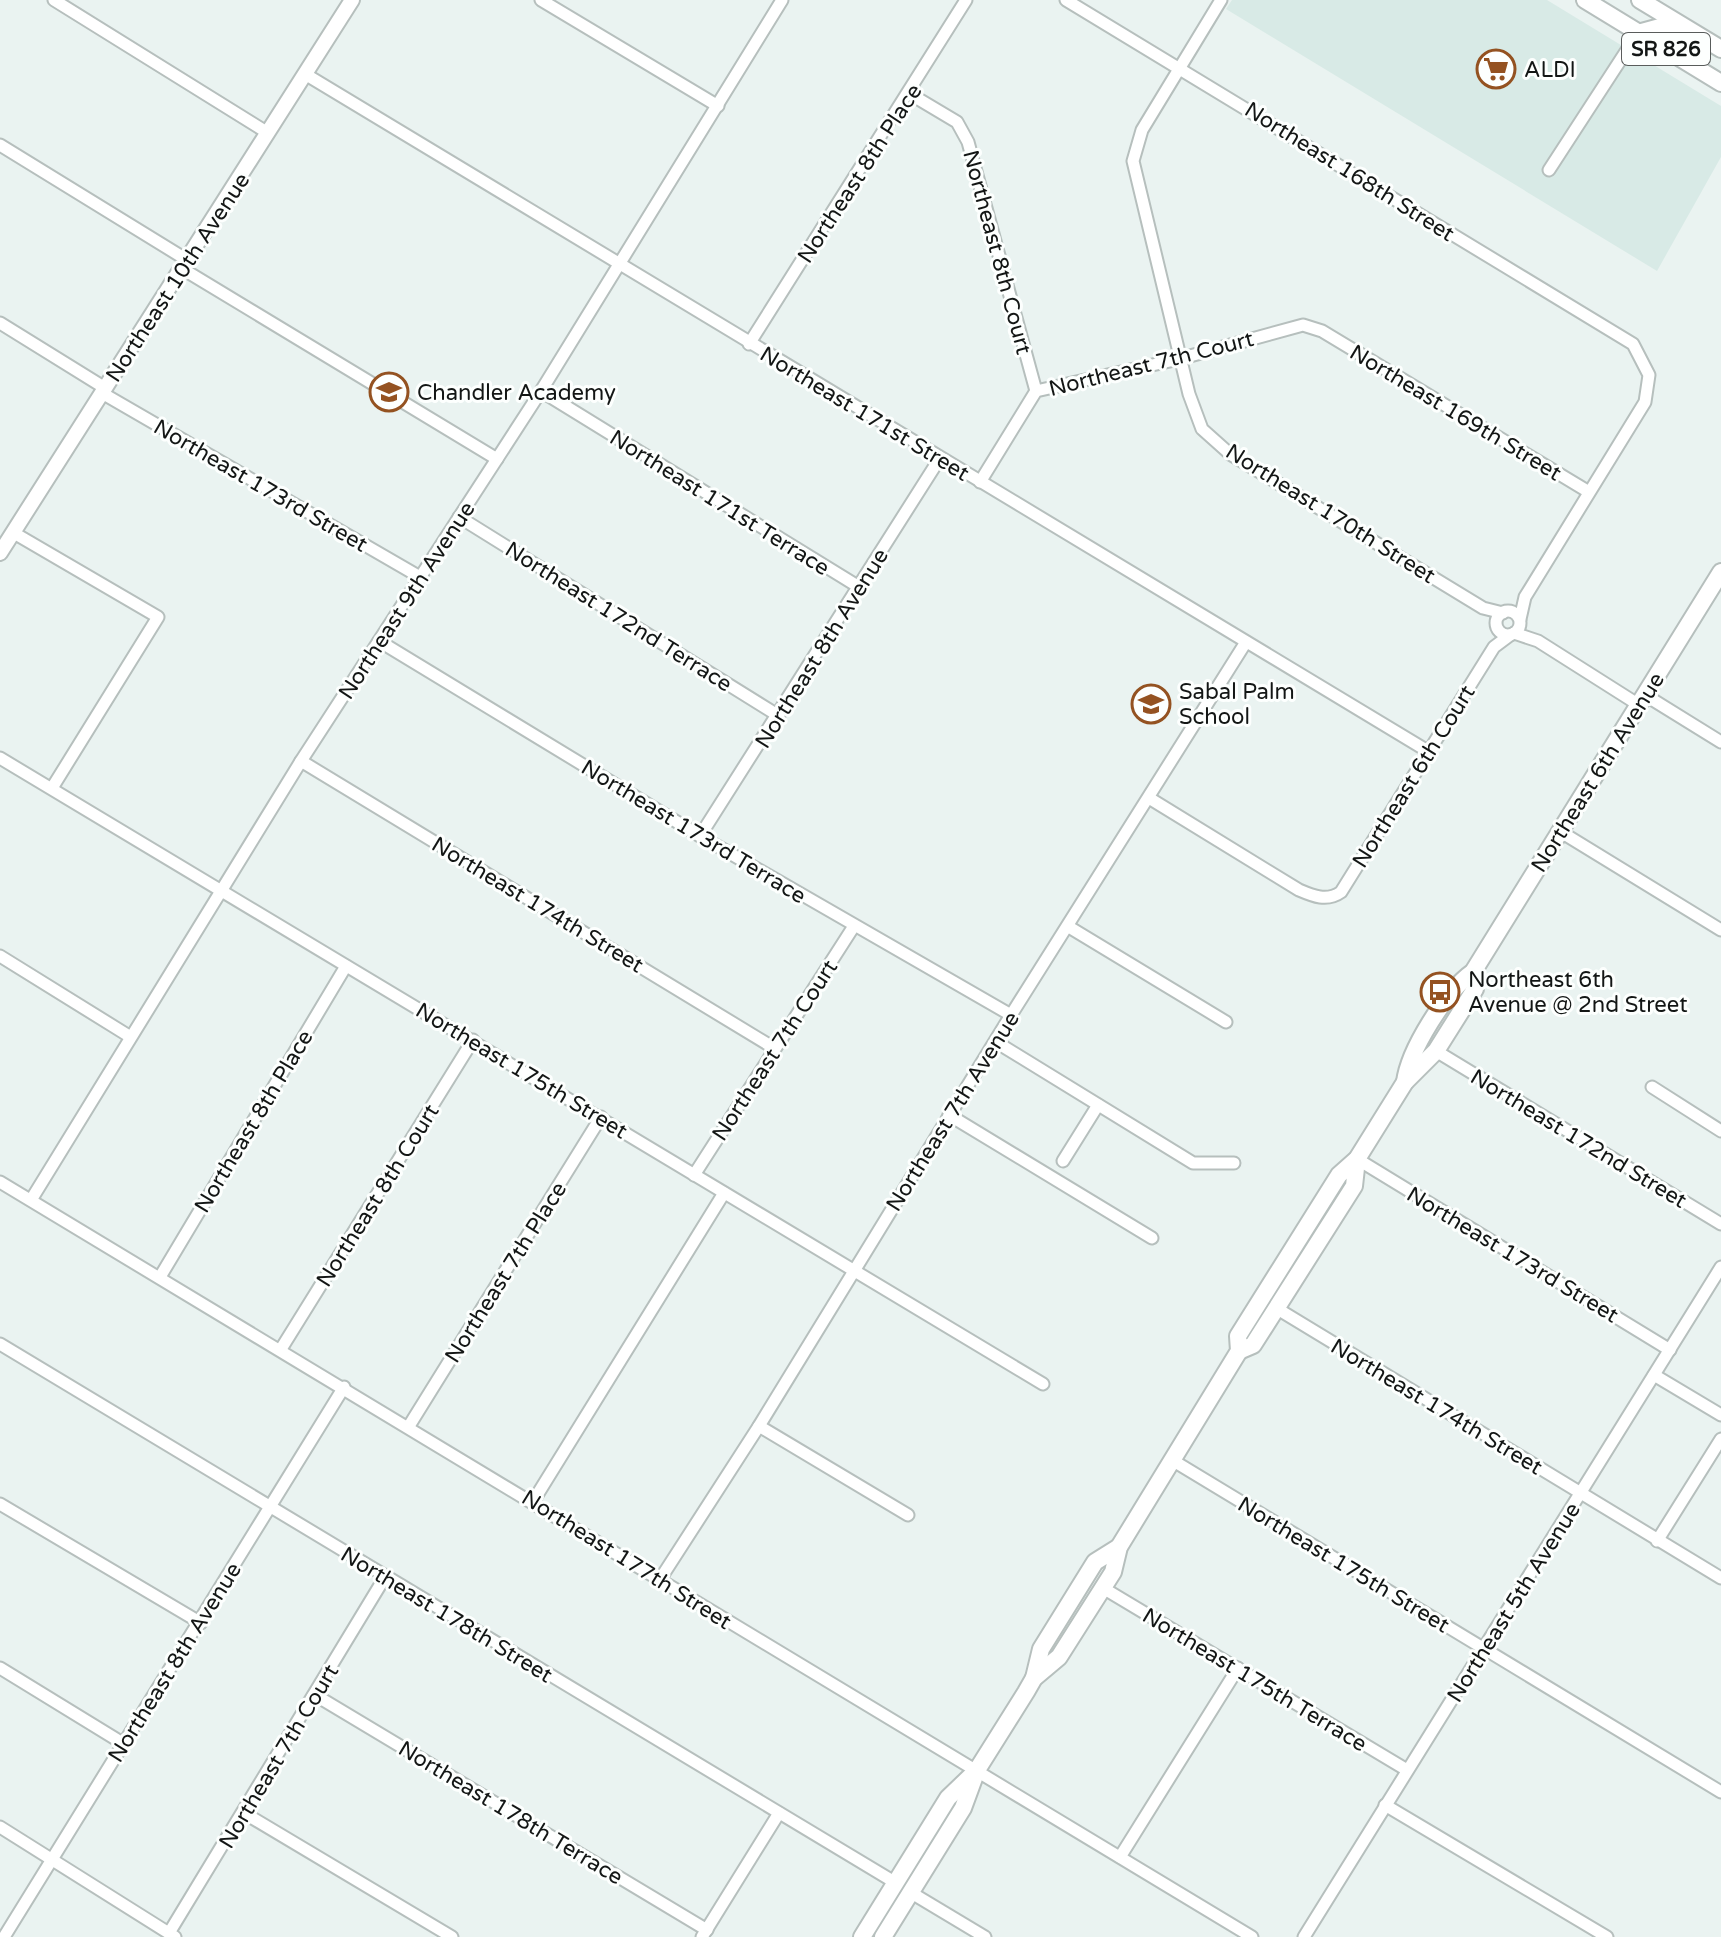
<svg xmlns="http://www.w3.org/2000/svg" width="1721" height="1937" viewBox="0 0 1721 1937" font-family="'Varela Round',sans-serif">
<style>
.built{fill:#d8eae6}
.lines{fill:none;stroke-linecap:round;stroke-linejoin:round}
.minor-casing{stroke:#b6bfbd;stroke-width:15}
.tertiary-casing{stroke:#b6bfbd;stroke-width:18}
.secondary-casing{stroke:#b6bfbd;stroke-width:20}
.primary-casing{stroke:#b6bfbd;stroke-width:20}
.minor{stroke:#fff;stroke-width:11}
.tertiary{stroke:#fff;stroke-width:14}
.secondary{stroke:#fff;stroke-width:16}
.primary{stroke:#fff;stroke-width:16}
.labels{text-anchor:middle;stroke-width:6;stroke-linejoin:round;paint-order:stroke}
.shield{fill:#fdfffe;stroke:#595c5b;stroke-width:2}
.shield-label{font-size:20px;font-weight:bold;fill:#131615}
.poi-label{font-size:22px;fill:#131615;stroke:#fdfffe;text-anchor:start}
.street-label{font-size:22px;fill:#131615;stroke:#fdfffe}
</style>
<rect width="100%" height="100%" fill="#eaf3f1"/>
<!-- built -->
<polygon class="built" points="1232,0 1547,0 1721,106 1721,157 1657,271 1226,9"/>
<g class="lines">
<defs>
<g id="minor">
<polyline points="54,0 268,133"/>
<polyline points="541,0 718,106"/>
<polyline points="1066,0 1633,344 1649,375 1645,402 1525,597 1520,619"/>
<polyline points="1221,0 1142,130 1133,161 1189,394 1202,429 1230,454 1483,608 1503,613"/>
<polyline points="305,74 1426,750"/>
<polyline points="910,94 957,122 968,142 1036,391"/>
<polyline points="0,145 187,260"/>
<polyline points="1549,170 1638,33"/>
<polyline points="181,268 497,459"/>
<polyline points="0,323 105,388"/>
<polyline points="749,344 966,0"/>
<polyline points="541,391 859,587"/>
<polyline points="102,393 420,577"/>
<polyline points="980,482 1036,391 1179,359 1303,325 1322,331 1589,492"/>
<polyline points="459,517 779,716"/>
<polyline points="14,533 158,617 52,788"/>
<circle cx="1508" cy="623" r="12"/>
<polyline points="1514,633 1538,641 1639,705"/>
<polyline points="379,641 700,836 1011,1015"/>
<polyline points="1645,695 1721,742"/>
<polyline points="0,758 1043,1384"/>
<polyline points="301,761 774,1048"/>
<path d="M1149 798 1299 890C1313 896 1327 902 1341 892L1494 647 1510 635"/>
<polyline points="1561,832 1721,930"/>
<polyline points="700,836 940,458"/>
<polyline points="1069,927 1226,1022"/>
<polyline points="0,956 129,1036"/>
<polyline points="996,1042 1193,1163 1234,1163"/>
<polyline points="1436,1051 1721,1224"/>
<polyline points="1652,1087 1721,1131"/>
<polyline points="949,1115 1152,1238"/>
<polyline points="1357,1159 1670,1350"/>
<polyline points="1063,1161 1098,1105"/>
<polyline points="694,1175 854,926"/>
<path d="M0 1182C419 1432 835 1686 1252 1937"/>
<polyline points="31,1200 301,761 541,391 782,0"/>
<polyline points="160,1277 346,966"/>
<polyline points="1276,1308 1721,1578"/>
<polyline points="0,1344 896,1883"/>
<polyline points="281,1349 473,1040"/>
<polyline points="1654,1375 1721,1415"/>
<polyline points="409,1426 601,1117"/>
<polyline points="759,1426 908,1515"/>
<polyline points="1172,1460 1721,1792"/>
<polyline points="534,1500 724,1193"/>
<polyline points="0,1504 201,1623"/>
<polyline points="1657,1541 1721,1439"/>
<polyline points="659,1581 759,1426 1011,1015 1246,642"/>
<polyline points="1103,1588 1407,1770"/>
<polyline points="0,1668 124,1744"/>
<polyline points="315,1695 707,1930"/>
<polyline points="1385,1805 1607,1937"/>
<polyline points="244,1813 452,1937"/>
<polyline points="0,1827 175,1937"/>
<polyline points="1120,1857 1238,1668"/>
<polyline points="910,1892 985,1937"/>
<polyline points="169,1933 385,1577"/>
<polyline points="4,1937 344,1387"/>
<polyline points="702,1937 779,1813"/>
<polyline points="1304,1937 1721,1267"/>
</g>
<polyline id="tertiary" points="0,553 352,0"/>
<g id="secondary">
<path d="M1405 1082C1409 1050 1446 991 1473 972L1721 572"/>
<polyline points="1239,1351 1253,1345 1354,1186 1357,1159"/>
<polyline points="1034,1678 1041,1649 1095,1562 1119,1547"/>
<polyline points="862,1937 948,1798 973,1774"/>
<polyline points="883,1937 963,1808 977,1770 1026,1692 1034,1678 1059,1657 1113,1572 1119,1547 1239,1351 1238,1336 1339,1175 1357,1159 1405,1082 1436,1051 1475,989 1473,972"/>
</g>
<g id="primary">
<polyline points="1585,0 1721,83"/>
<polyline points="1640,0 1721,49"/>
<polyline points="1638,33 1660,27 1687,34"/>
</g>
</defs>
<!-- minor casing -->
<use href="#minor" class="minor-casing"/>
<!-- tertiary casing -->
<use href="#tertiary" class="tertiary-casing"/>
<!-- secondary casing -->
<use href="#secondary" class="secondary-casing"/>
<!-- primary casing -->
<use href="#primary" class="primary-casing"/>
<!-- minor -->
<use href="#minor" class="minor"/>
<!-- tertiary -->
<use href="#tertiary" class="tertiary"/>
<!-- secondary -->
<use href="#secondary" class="secondary"/>
<!-- primary -->
<use href="#primary" class="primary"/>
</g>
<!-- icons -->
<defs>
<symbol id="supermarket-ring" viewBox="-11 -11 22 22"><circle r="9.5" fill="#fdfffe" stroke="#945221" stroke-width="1.5"/><path d="M-6-5.5h2.5l.6 2H6L4.5 2H-2.5L-4.4-4H-6ZM-1.5 3.2a1.3 1.3 0 1 0 .1 0ZM3 3.2a1.3 1.3 0 1 0 .1 0Z" fill="#945221"/></symbol>
<symbol id="school-ring" viewBox="-11 -11 22 22"><circle r="9.5" fill="#fdfffe" stroke="#945221" stroke-width="1.5"/><path d="M0-5L7-2L0 1L-7-2ZM-4 1L0 2.5L4 1V4Q0 6-4 4Z" fill="#945221"/></symbol>
<symbol id="bus-ring" viewBox="-11 -11 22 22"><circle r="9.5" fill="#fdfffe" stroke="#945221" stroke-width="1.5"/><path d="M-5-6H5V4H4V6H2V4H-2V6H-4V4H-5ZM-3.5-4V0h7V-4ZM-3.5 1.2v1.5H-2V1.2ZM2 1.2v1.5H3.5V1.2Z" fill="#945221"/></symbol>
</defs>
<g fill-rule="evenodd">
<use href="#supermarket-ring" x="1474" y="47" width="44" height="44"/>
<use href="#school-ring" x="367" y="370" width="44" height="44"/>
<use href="#school-ring" x="1129" y="682" width="44" height="44"/>
<use href="#bus-ring" x="1418" y="970" width="44" height="44"/>
</g>
<g class="labels">
<!-- shield labels -->
<rect class="shield" x="1622" y="33" width="88" height="32" rx="6"/>
<g class="shield-label">
<text x="1666" y="56">SR 826</text>
</g>
<!-- poi labels -->
<g class="poi-label">
<text x="1524" y="77">ALDI</text>
<text x="417" y="400">Chandler Academy</text>
<text x="1179" y="699">Sabal Palm<tspan x="1179" dy="25">School</tspan></text>
<text x="1468" y="987">Northeast 6th<tspan x="1468" dy="25">Avenue @ 2nd Street</tspan></text>
</g>
<!-- street labels -->
<g class="street-label">
<text transform="translate(1350 171) rotate(32)" y="8">Northeast 168th Street</text>
<text transform="translate(859 173) rotate(-57)" y="8">Northeast 8th Place</text>
<text transform="translate(998 252) rotate(75)" y="8">Northeast 8th Court</text>
<text transform="translate(177 277) rotate(-57)" y="8">Northeast 10th Avenue</text>
<text transform="translate(1151 363) rotate(-14)" y="8">Northeast 7th Court</text>
<text transform="translate(1456 412) rotate(31)" y="8">Northeast 169th Street</text>
<text transform="translate(865 413) rotate(31)" y="8">Northeast 171st Street</text>
<text transform="translate(261 485) rotate(30)" y="8">Northeast 173rd Street</text>
<text transform="translate(720 502) rotate(32)" y="8">Northeast 171st Terrace</text>
<text transform="translate(1331 513) rotate(32)" y="8">Northeast 170th Street</text>
<text transform="translate(406 600) rotate(-57)" y="8">Northeast 9th Avenue</text>
<text transform="translate(619 616) rotate(32)" y="8">Northeast 172nd Terrace</text>
<text transform="translate(821 648) rotate(-58)" y="8">Northeast 8th Avenue</text>
<text transform="translate(1597 772) rotate(-58)" y="8">Northeast 6th Avenue</text>
<text transform="translate(1413 776) rotate(-58)" y="8">Northeast 6th Court</text>
<text transform="translate(694 831) rotate(31)" y="8">Northeast 173rd Terrace</text>
<text transform="translate(538 904) rotate(31)" y="8">Northeast 174th Street</text>
<text transform="translate(774 1050) rotate(-57)" y="8">Northeast 7th Court</text>
<text transform="translate(522 1070) rotate(31)" y="8">Northeast 175th Street</text>
<text transform="translate(952 1111) rotate(-58)" y="8">Northeast 7th Avenue</text>
<text transform="translate(253 1121) rotate(-59)" y="8">Northeast 8th Place</text>
<text transform="translate(1579 1138) rotate(31)" y="8">Northeast 172nd Street</text>
<text transform="translate(377 1195) rotate(-58)" y="8">Northeast 8th Court</text>
<text transform="translate(1513 1254) rotate(31)" y="8">Northeast 173rd Street</text>
<text transform="translate(505 1272) rotate(-58)" y="8">Northeast 7th Place</text>
<text transform="translate(1437 1406) rotate(31)" y="8">Northeast 174th Street</text>
<text transform="translate(627 1559) rotate(32)" y="8">Northeast 177th Street</text>
<text transform="translate(1344 1564) rotate(31)" y="8">Northeast 175th Street</text>
<text transform="translate(1513 1602) rotate(-58)" y="8">Northeast 5th Avenue</text>
<text transform="translate(447 1614) rotate(31)" y="8">Northeast 178th Street</text>
<text transform="translate(174 1662) rotate(-58)" y="8">Northeast 8th Avenue</text>
<text transform="translate(1255 1679) rotate(31)" y="8">Northeast 175th Terrace</text>
<text transform="translate(278 1756) rotate(-59)" y="8">Northeast 7th Court</text>
<text transform="translate(511 1812) rotate(31)" y="8">Northeast 178th Terrace</text>
</g>
</g>
</svg>
